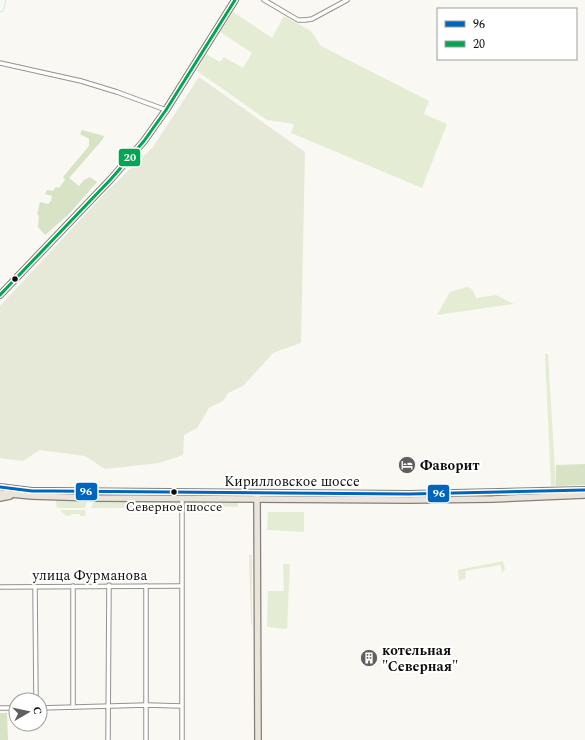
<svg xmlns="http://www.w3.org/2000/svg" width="585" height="740" viewBox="0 0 585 740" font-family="Spectral,serif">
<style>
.green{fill:#e5ecd4}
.forest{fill:#d7e3c4}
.cemetery{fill:#e6e9d8}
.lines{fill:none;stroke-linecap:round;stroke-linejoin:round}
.stream{stroke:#cce6ef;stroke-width:1}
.street-casing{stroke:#949390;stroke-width:5.5}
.primary-casing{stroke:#81807d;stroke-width:8}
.street{stroke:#fefefd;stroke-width:3.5}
.primary{stroke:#eae4da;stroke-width:5.5}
.bus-1-casing{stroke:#fff;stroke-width:6}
.bus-2-casing{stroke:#fff;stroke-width:6}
.bus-1{stroke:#0065bd;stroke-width:3}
.bus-2{stroke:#00a651;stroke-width:3}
.bus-dot{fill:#0d0d0d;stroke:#fff;stroke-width:1.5}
.labels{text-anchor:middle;stroke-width:4;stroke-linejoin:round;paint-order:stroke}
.bus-label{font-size:13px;fill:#0d0d0d;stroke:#fff}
.poi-label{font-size:14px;font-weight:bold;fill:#0d0d0d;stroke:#fff;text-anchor:start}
.street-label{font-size:14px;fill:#0d0d0d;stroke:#fff}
.line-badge{stroke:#fff;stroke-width:1.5}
.badge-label{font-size:11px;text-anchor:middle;font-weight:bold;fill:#fff}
</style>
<rect width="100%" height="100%" fill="#faf8f2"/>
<!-- green -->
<g class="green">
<polygon points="233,12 272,38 284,16 311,31 321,46 429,101 424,114 447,124 422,188 291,133 294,124 267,120 197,71 206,54 220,62 224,57 243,68 252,53 220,32"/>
<polygon points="467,287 472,289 476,298 496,295 514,304 437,315 450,292"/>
<polygon points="545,354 548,354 556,486 551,486"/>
<polygon points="56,501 87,502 85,508 58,508 56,505"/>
<polygon points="176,501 178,505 145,505 131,508 91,508 94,502"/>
<polygon points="187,501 238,502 238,507 184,505 185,503"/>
<polygon points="60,510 85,510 86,516 80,516 80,514 71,514 70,516 66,516"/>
<polygon points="268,512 304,512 304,532 267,530"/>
<polygon points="249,555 252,555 252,625 251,625"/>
<polygon points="503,561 505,569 502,573 501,565 465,571 466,578 459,581 458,570"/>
<polygon points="283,564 290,564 287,629 267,627 268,591 284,591"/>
</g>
<!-- forest -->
<g class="forest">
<polygon points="82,130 104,136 103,139 69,178 79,186 84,180 90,177 97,182 69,214 45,235 38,227 39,216 37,214 40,202 48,204 51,201 52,196 45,194 47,190 53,191 56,187 59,188 65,180 63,177 89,146 89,139 80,134"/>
<polygon points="585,464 585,485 556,486 556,465"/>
<polygon points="0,713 7,713 8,740 0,740"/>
</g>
<!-- cemetery -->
<polygon class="cemetery" points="199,77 305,152 301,343 273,353 243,386 228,393 223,401 209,408 197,428 184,435 183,455 159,463 105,469 85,456 40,450 23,461 0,458 0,306 105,193 153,147"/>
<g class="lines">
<!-- stream -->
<polyline class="stream" points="0,12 3,11 6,0"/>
<defs>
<g id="street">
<polyline points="264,0 298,20 305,20 312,19 347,0"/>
<polyline points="0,63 81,81 117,92 166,110"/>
<polyline points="73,586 73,707"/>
<polyline points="146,586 146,740"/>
<polyline points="0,587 181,586"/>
<polyline points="35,587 36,700"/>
<polyline points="0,708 16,708"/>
<polyline points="40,708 147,705 181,706"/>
<polyline points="108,740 109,585"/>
<polyline points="182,740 182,498"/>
</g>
<g id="primary">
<polyline points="0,295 111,179 144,141 166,110 235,0"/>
<polyline points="0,487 32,491 52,491 409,494 585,490"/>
<polyline points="0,493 32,496 94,498 409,500 493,499 585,495"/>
<polyline points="257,495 258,740"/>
<polyline points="0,498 10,496"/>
</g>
</defs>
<!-- street casing -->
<use href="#street" class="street-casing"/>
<!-- primary casing -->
<use href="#primary" class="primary-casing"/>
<!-- street -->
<use href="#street" class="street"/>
<!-- primary -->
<use href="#primary" class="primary"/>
<defs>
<polyline id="bus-1" points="0,487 32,491 52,491 409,494 585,490"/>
<polyline id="bus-2" points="0,295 111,179 144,141 166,110 235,0"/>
</defs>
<!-- bus-1 casing -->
<use href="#bus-1" class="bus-1-casing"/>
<!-- bus-2 casing -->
<use href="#bus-2" class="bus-2-casing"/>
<!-- bus-1 -->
<use href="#bus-1" class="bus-1"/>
<!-- bus-2 -->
<use href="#bus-2" class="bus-2"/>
</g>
<!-- icons -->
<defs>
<symbol id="hotel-disc" viewBox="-11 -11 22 22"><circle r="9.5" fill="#605f5d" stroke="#fff"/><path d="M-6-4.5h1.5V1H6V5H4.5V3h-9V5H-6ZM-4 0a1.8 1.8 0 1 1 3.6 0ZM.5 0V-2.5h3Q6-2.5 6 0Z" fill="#fff"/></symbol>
<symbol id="building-disc" viewBox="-11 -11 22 22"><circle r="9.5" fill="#605f5d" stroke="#fff"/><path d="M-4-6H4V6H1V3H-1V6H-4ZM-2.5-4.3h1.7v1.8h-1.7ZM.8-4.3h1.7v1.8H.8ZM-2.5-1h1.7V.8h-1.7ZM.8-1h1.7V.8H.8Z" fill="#fff"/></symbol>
</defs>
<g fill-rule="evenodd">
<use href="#hotel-disc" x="397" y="455" width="20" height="20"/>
<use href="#building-disc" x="359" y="648" width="20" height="20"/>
</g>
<!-- markers -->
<g class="bus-dot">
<circle cx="15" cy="279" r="3.5"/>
<circle cx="174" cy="492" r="3.5"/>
</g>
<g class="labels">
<!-- bus labels -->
<g class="bus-label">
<text x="174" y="511">Северное шоссе</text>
</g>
<!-- poi labels -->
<g class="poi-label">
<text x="420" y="470">Фаворит</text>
<text x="382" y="655">котельная<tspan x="382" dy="16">"Северная"</tspan></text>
</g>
<!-- street labels -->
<g class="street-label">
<text x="292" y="486">Кирилловское шоссе</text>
<text x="90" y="580">улица Фурманова</text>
</g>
</g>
<g class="line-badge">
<rect x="118" y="148" width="23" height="19" rx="4" fill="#00a651"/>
<rect x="75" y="482" width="23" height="19" rx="4" fill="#0065bd"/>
<rect x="427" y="484" width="23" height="19" rx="4" fill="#0065bd"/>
</g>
<g class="badge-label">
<text x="130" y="161">20</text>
<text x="86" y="495">96</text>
<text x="439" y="497">96</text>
</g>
<!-- legend -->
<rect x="437" y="8" width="140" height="52" fill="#ffffff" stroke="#9e9e9e"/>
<rect x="445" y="21" width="20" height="6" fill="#0065bd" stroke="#9e9e9e"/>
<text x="473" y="28" font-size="12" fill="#0d0d0d">96</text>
<rect x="445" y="41" width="20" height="6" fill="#00a651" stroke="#9e9e9e"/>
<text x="473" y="48" font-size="12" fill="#0d0d0d">20</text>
<!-- north arrow -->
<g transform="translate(28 712) rotate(81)"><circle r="19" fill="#ffffff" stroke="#9e9e9e"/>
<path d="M0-3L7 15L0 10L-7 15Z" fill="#605f5d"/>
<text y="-6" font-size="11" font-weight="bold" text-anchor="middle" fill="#0d0d0d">С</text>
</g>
</svg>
